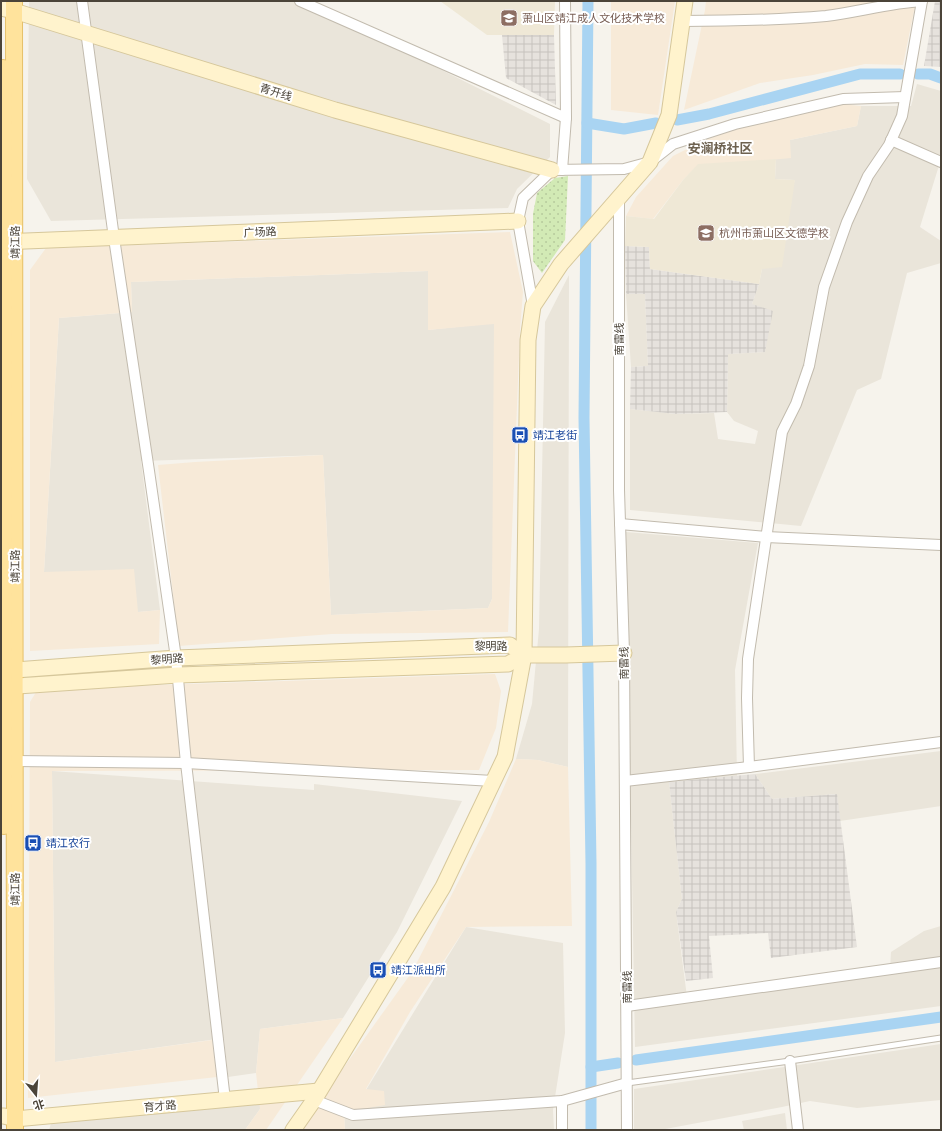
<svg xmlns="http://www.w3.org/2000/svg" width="942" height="1131" viewBox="0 0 942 1131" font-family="Arial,'Noto Sans SC',sans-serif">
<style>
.residential{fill:#eae5da}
.commercial{fill:#f7ead8}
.industrial{fill:url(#industrial-grid)}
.education{fill:#efe8d6}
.grass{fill:url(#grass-dots)}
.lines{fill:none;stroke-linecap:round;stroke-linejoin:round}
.canal{stroke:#a9d4f2;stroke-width:11}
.lane-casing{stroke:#c2bbae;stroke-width:7}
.street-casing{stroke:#c2bbae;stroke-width:12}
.secondary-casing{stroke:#d6c79b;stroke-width:17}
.primary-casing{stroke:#e6c16a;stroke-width:18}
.lane{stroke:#fff;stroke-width:5}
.street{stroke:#fff;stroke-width:10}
.secondary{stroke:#fff3cd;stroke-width:15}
.primary{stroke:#ffe39c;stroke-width:16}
.labels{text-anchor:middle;stroke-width:4;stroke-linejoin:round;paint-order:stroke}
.education-label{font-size:11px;fill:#785e54;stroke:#fff;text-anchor:start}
.street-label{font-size:11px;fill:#4b4439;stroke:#fff}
.transit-label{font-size:11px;fill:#164399;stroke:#fff;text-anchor:start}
.quarter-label{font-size:13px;font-weight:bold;fill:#6e6250;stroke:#fff}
</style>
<defs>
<pattern id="industrial-grid" width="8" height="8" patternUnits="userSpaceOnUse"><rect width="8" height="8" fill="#e6e2dd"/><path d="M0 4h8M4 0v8" fill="none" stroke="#c7c3be"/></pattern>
<pattern id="grass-dots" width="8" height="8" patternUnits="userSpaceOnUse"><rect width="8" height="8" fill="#d2eab5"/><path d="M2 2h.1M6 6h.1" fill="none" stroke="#b6ca9c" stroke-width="1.8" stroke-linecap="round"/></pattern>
</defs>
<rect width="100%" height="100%" fill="#f6f3ec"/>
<!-- residential -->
<g class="residential">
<polygon points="29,1 300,1 335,17 550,124 550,157 517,189 508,208 51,221 27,179"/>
<polygon points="917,84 941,91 941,159 920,227 941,241 941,263 907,273 881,379 857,390 801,526 630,510 630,409 675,414 714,413 718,439 755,444 758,431 734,421 727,412 728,354 765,352 752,304 759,284 762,269 795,180 775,179 776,159 790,140 857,126 861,106 911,106"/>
<polygon points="428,271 428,330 494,323 497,394 492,599 488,608 331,615 323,455 141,461 160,610 138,612 44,572 59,318 132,312 131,282"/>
<polygon points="569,275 568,767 538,760 516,759 532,704 539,629 545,322"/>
<polygon points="626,294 645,294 648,366 631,367"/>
<polygon points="626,532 758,543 735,670 737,776 669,782 682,899 676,912 687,997 890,969 891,952 924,931 941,926 941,1006 635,1047"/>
<polygon points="941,751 941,806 840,821 836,794 772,799 755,774"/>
<polygon points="52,771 314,790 314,784 462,801 397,932 343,1018 260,1029 256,1073 228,1077 224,1038 55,1062"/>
<polygon points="466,927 563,943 565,1033 553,1110 554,1130 345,1130 344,1112 366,1090"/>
<polygon points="941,1044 941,1100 857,1108 810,1101 782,1107 660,1130 634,1130 634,1089"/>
<polygon points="260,1101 260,1109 245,1130 49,1130 52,1120"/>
<polygon points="785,1113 787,1130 744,1130 742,1121"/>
</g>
<!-- commercial -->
<g class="commercial">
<polygon points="611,1 675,1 658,115 611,110"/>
<polygon points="706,1 916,1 903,65 865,64 813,75 760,83 684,110 705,10"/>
<polygon points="842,104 861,106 857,126 790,140 791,158 696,167 683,180 653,219 626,216 636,197 673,156 703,141 738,128"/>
<polygon points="510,232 523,292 520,330 508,632 332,634 179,646 158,465 195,462 323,455 331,615 488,608 492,599 494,324 428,330 428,271 131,282 132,312 59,318 44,572 134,569 138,612 160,610 159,644 30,651 30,270 46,248"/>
<polygon points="495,674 501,691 496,728 479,770 52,771 55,1062 212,1040 217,1077 28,1098 30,702 38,689"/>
<polygon points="516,759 538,760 568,767 572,926 466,927 410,1012 366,1089 384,1091 385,1105 344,1112 345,1130 299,1130 412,972 489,822"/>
<polygon points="343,1018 266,1130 245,1130 260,1109 256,1073 260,1029"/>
</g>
<!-- industrial -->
<g class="industrial">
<polygon points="935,1 941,1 941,67 924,66"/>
<polygon points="502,35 554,35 556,105 506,78"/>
<polygon points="625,246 649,247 650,269 759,284 752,304 773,311 765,352 728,354 727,412 675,414 630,409 631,367 648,366 645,294 626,294"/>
<polygon points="755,774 772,799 837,794 857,947 771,958 768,933 709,936 713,978 686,981 676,912 682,899 669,782"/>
</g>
<!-- education -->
<g class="education">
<polygon points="440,1 555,1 554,35 487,35"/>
<polygon points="776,159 775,179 795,180 782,267 762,269 759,284 650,269 649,247 625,246 626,216 654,219 683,180 698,164"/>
</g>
<!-- grass -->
<polygon class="grass" points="568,176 565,240 542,273 533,261 533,214 537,193 555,178"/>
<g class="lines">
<!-- canal -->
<g class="canal">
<polyline points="588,1 584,418 591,863 591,1130"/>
<polyline points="918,74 930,74 941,78"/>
<polyline points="677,120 709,114 860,74 900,74"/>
<polyline points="587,123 624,129 656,123"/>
<polyline points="636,1060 941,1017"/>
<polyline points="591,1067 618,1063"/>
</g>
<defs>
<polyline id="lane" points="627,1083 790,1061 941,1038"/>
<g id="street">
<polyline points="82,1 114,238 149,471 176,658 186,763 225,1100"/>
<polyline points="300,1 566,118"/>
<path d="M682 21C730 21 778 20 826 16 858 12 890 3 922 1"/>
<polyline points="891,140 941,162"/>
<polyline points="562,170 566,118 565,1"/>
<polyline points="619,197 619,490 624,653 627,1130"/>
<polyline points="533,306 518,221 523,198 552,170 624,169 650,162 673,144 735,124 843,99 905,97"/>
<polyline points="620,524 766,537 941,545"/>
<polyline points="15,761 186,763 493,781"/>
<polyline points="749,767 747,698 748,659 782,432 796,404 809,366 824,287 847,222 868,176 889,145 902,116 922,1"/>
<polyline points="625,781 749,767 941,742"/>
<polyline points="627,1006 941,962"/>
<polyline points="790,1061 798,1130"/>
<polyline points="314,1100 353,1115 562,1101 627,1083"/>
<polyline points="562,1130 562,1101"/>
</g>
<g id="secondary">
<polyline points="1,8 14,11 335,110 552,170"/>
<polyline points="1,242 518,221"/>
<polyline points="524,655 566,655 624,653"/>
<polyline points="2,669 15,670 176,658 510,645 524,655 508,664 178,675 3,687"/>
<polyline points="1,1116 4,1116 15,1119 319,1091"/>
<polyline points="293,1130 314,1100 443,887 505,757 524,655 528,340 533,306 561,264 650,162 669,115 685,1"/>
</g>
<g id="primary">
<polyline points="14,1 15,1130"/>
<polyline points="3,68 4,826"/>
</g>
</defs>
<!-- lane casing -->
<use href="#lane" class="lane-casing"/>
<!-- street casing -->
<use href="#street" class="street-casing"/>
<!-- secondary casing -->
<use href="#secondary" class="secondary-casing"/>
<!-- primary casing -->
<use href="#primary" class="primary-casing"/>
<!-- lane -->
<use href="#lane" class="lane"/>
<!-- street -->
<use href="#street" class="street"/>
<!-- secondary -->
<use href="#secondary" class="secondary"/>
<!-- primary -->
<use href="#primary" class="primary"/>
</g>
<!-- icons -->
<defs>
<symbol id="school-square" viewBox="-11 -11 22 22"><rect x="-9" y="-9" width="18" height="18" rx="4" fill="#8d6e63" stroke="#fff"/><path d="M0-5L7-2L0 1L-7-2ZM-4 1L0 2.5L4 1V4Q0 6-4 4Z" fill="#fff"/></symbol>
<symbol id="bus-square" viewBox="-11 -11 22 22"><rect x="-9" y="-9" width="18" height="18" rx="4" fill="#1a4fb4" stroke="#fff"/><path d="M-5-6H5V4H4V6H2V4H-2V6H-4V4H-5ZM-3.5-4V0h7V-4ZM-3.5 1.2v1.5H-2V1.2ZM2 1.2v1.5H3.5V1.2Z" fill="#fff"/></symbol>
</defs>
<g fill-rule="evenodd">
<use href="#school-square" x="499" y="8" width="20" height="20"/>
<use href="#school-square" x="696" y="223" width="20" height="20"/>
<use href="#bus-square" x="510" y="425" width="20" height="20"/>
<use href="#bus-square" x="23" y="833" width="20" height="20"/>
<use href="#bus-square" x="368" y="960" width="20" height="20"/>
</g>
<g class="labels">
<!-- education labels -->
<g class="education-label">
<text x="522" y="22">萧山区靖江成人文化技术学校</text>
<text x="719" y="237">杭州市萧山区文德学校</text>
</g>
<!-- street labels -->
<g class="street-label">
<text transform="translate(276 92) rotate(17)" y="4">青开线</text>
<text transform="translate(260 232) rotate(-3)" y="4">广场路</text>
<text transform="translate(15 242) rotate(-90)" y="4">靖江路</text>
<text transform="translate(619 339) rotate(-90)" y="4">南雷线</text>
<text transform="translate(15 566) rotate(-90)" y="4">靖江路</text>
<text x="491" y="650">黎明路</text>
<text transform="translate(167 659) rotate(-4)" y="4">黎明路</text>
<text transform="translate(624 663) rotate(-91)" y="4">南雷线</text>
<text transform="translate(15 889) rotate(-90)" y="4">靖江路</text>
<text transform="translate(627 987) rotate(-90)" y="4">南雷线</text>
<text transform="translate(160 1106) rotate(-5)" y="4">育才路</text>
</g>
<!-- transit labels -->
<g class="transit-label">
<text x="533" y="439">靖江老街</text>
<text x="46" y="847">靖江农行</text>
<text x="391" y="974">靖江派出所</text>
</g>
<!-- quarter labels -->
<g class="quarter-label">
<text x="720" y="153">安澜桥社区</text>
</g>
</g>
<!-- border -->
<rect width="942" height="1131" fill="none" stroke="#4b4439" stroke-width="4"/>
<!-- north arrow -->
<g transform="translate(36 1095) rotate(163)" stroke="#ffffff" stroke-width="3" paint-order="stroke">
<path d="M0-3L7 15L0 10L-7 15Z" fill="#4b4439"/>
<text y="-6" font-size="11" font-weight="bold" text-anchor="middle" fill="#4b4439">北</text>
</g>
</svg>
